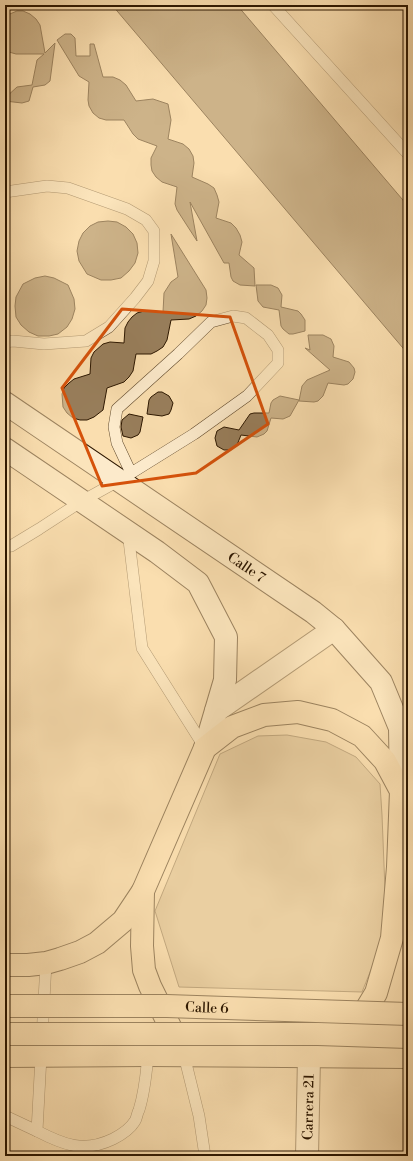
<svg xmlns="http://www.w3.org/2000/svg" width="413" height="1161" viewBox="0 0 413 1161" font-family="'Libre Bodoni',serif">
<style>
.green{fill:#d7bc91;stroke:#826a48}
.building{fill:#987e5b;stroke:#2d1700}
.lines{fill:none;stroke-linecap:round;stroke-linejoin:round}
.lane-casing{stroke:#60492c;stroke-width:12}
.street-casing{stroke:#60492c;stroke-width:24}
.secondary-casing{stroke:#2d1700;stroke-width:24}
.highway-casing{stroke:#2d1700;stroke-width:24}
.lane{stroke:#fceacb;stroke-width:11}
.street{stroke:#fceacb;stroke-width:22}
.secondary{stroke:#fceacb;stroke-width:22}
.highway{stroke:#fadeaf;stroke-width:22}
.highway-bridge-casing{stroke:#2d1700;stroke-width:24;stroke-linecap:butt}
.highway-bridge{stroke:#fadeaf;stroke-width:22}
.marked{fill:none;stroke:#d5520b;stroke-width:3;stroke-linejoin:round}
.labels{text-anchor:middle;stroke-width:3;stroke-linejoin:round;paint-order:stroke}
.street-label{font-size:14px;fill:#2d1700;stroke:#fceacb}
</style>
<rect width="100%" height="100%" fill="#fadeaf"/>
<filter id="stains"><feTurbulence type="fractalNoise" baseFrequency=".005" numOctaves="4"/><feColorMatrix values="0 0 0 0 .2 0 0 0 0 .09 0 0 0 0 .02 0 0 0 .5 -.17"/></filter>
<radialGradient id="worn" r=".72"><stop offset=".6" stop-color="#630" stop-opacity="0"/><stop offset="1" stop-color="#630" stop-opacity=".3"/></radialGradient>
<!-- green -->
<polygon class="green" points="287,735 326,742 356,757 380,784 382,815 385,890 381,945 362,992 179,987 155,911 220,754 258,736"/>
<!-- building -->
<g class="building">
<polygon points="112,5 237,5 408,206 408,354"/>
<polygon points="17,11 23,11 30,14 36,19 40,25 45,53 55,43 50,81 45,85 33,87 29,101 22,103 5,101 5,98 17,87 32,85 37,60 44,54 16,54 9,52 5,49 5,16"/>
<polygon points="65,34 71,34 75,38 76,56 90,56 90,44 94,44 103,77 113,77 120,80 126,85 136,101 153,99 168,104 171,120 168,139 183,144 189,149 193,156 194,163 192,177 208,184 214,188 217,195 219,202 216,218 231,223 236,228 240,235 242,242 239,255 254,268 255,286 240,285 233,281 231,277 229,263 224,263 190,202 197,241 177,210 175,204 177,187 162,182 156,177 152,171 151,165 151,158 157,146 138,139 133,134 124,120 106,120 99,118 93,113 89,106 88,100 89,82 79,76 57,40"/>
<polygon points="108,221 117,222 126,227 133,234 137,243 138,253 135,263 129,271 121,278 111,280 101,280 87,274 79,261 77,251 79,241 83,233 90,226 98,222"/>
<polygon points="171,234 206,290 207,298 206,305 202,311 196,316 189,319 171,320 167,340 163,347 157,351 151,354 136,354 133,371 129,377 124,382 107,388 103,410 94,417 87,420 80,420 73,418 67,413 63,407 62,394 64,388 69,383 74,379 90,374 91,358 94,352 103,344 110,342 124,343 125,328 128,322 132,317 137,313 144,311 163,312 164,293 171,282 178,277"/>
<polygon points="45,276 54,278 68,285 74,299 75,309 72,319 67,327 58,334 49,336 38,336 29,332 21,325 16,317 15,306 16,297 23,284 35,278"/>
<polygon points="256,285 271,285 278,288 282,295 281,307 298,311 301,314 305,320 305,331 293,334 289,334 283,329 281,326 279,310 263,307 258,301"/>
<polygon points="308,335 323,335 331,339 334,346 333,357 349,362 354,368 355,372 353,379 348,384 344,385 328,383 323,396 318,401 314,402 299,401 302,386 307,380 330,370 305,348 310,350"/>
<polygon points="158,392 162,392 169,396 173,403 171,410 169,414 162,416 147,414 149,400 151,397"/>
<polygon points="280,396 299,400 290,416 283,419 271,418 267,431 264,434 257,437 241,435 237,445 231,450 224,450 217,446 215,438 217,431 224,427 239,430 250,414 254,413 269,413 271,403 273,400"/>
<polygon points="129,414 143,417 140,432 138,435 131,438 123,436 121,427 122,420"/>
</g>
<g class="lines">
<defs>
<g id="lane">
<polyline points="273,5 408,154"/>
<polyline points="5,192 47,186 68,188 127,209 146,220 154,231 154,261 148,281 135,298 109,327 86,341 44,344 13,341 5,342"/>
<polyline points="128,532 142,648 205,748"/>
<polyline points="5,547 11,546 39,529 82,501 120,480 194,434 247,396 278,363 278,350 268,335 246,318 233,316 211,322 178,354 117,409 114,427 117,443 131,473"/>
<path d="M46 963 37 1131C64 1145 84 1153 113 1139 121 1135 130 1129 135 1121 137 1118 137 1113 139 1110 145 1091 146 1075 148 1055"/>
<polyline points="184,1055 199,1116 205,1156"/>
<polyline points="5,1116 37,1131"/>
</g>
<g id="street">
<polyline points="216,711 334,629"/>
<path id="s1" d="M307 1156 309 1057"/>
</g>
<g id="secondary">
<path id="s2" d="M5 403 313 612 334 629 381 682 400 728 401 791"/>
<polyline points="5,449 157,552 198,583 226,637 225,680 205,748"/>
</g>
<g id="highway">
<polyline points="143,891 142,946 144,970 150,986 181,1049"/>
<polyline points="5,965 28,965 46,963 60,959 80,952 97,943 123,921 143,891 205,748 232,727 264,715 298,712 332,720 362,736 385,761 401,791 398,867 392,938 376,993 338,1056"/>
<polyline points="5,1056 148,1055 408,1057"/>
</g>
</defs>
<!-- lane casing -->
<use href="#lane" class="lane-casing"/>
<!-- street casing -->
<use href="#street" class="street-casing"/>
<!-- secondary casing -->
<use href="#secondary" class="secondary-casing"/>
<!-- highway casing -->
<use href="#highway" class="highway-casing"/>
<!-- lane -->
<use href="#lane" class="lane"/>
<!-- street -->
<use href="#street" class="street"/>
<!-- secondary -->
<use href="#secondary" class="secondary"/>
<!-- highway -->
<use href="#highway" class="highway"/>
<defs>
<g id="highway-bridge">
<path id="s3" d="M5 1006H167L408 1014"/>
<polyline points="5,1034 318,1034 408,1037"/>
</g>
</defs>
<!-- highway-bridge casing -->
<use href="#highway-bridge" class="highway-bridge-casing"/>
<!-- highway-bridge -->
<use href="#highway-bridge" class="highway-bridge"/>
</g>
<!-- marked area -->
<path d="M0 0H413V1161H0ZM122 309 230 317 268 424 196 473 102 486 62 388Z" fill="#fadeaf" fill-opacity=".55" fill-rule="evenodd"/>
<path class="marked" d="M122 309 230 317 268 424 196 473 102 486 62 388Z"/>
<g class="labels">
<!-- street labels -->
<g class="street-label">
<text dy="5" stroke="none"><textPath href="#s2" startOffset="292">Calle 7</textPath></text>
<text dy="5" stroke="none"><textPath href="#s3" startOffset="202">Calle 6</textPath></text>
<text dy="5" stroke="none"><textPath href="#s1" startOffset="49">Carrera 21</textPath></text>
</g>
</g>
<!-- margin -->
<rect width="413" height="1161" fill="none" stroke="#fadeaf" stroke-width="20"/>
<rect x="6" y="6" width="401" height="1149" fill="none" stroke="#2d1700" stroke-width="2"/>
<rect x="10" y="10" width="393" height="1141" fill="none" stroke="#2d1700"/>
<rect width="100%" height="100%" filter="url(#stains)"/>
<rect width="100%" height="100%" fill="url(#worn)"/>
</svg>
